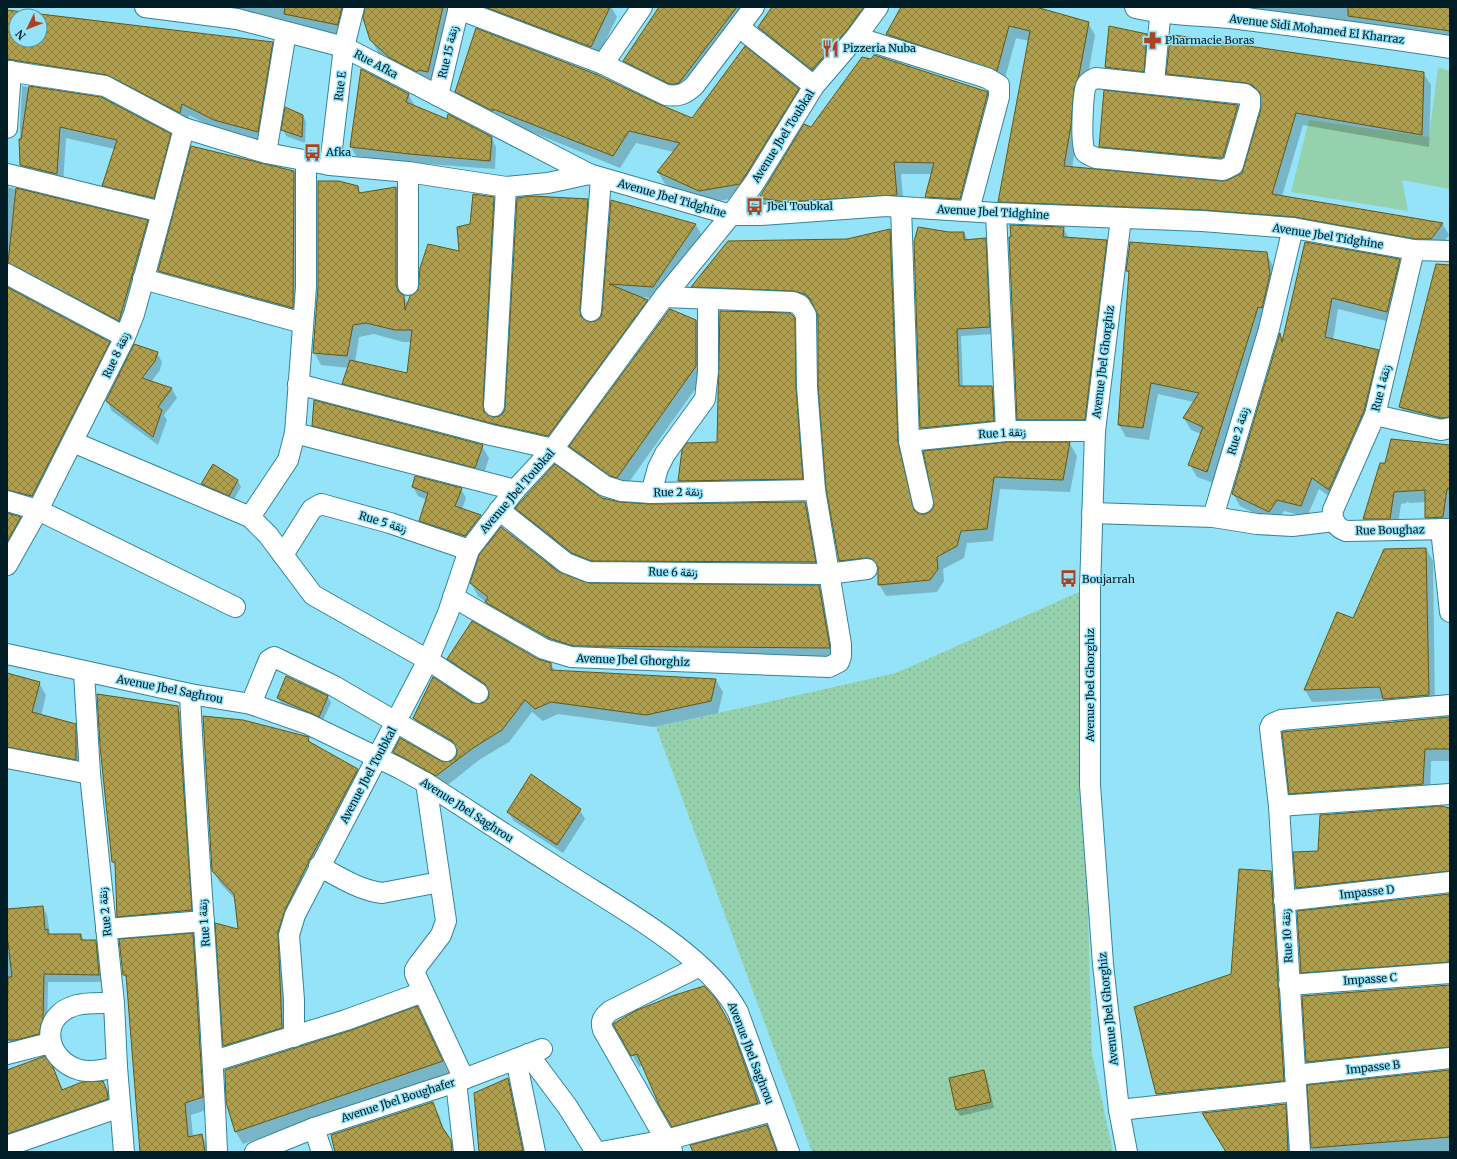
<svg xmlns="http://www.w3.org/2000/svg" width="1457" height="1159" viewBox="0 0 1457 1159" font-family="Merriweather,Vazirmatn,serif">
<style>
.grass{fill:url(#grass-dots)}
.garden{fill:#95d1ad}
.shadow{fill:#0003;fill-rule:evenodd}
.building{fill:url(#building-cross-hatch);stroke:#645717;fill-rule:evenodd}
.lines{fill:none;stroke-linecap:round;stroke-linejoin:round}
.street-casing{stroke:#338498;stroke-width:22}
.secondary-casing{stroke:#338498;stroke-width:24}
.street{stroke:#fff;stroke-width:20}
.secondary{stroke:#fff;stroke-width:22}
.labels{text-anchor:middle;stroke-width:3;stroke-linejoin:round;paint-order:stroke}
.street-label{font-size:11px;fill:#001c24;stroke:#95e3f9}
.poi-label{font-size:11px;fill:#001c24;stroke:#95e3f9;text-anchor:start}
</style>
<defs>
<pattern id="grass-dots" width="8" height="8" patternUnits="userSpaceOnUse"><rect width="8" height="8" fill="#95d1ad"/><path d="M2 2h.1M6 6h.1" fill="none" stroke="#7fb395" stroke-width="1.8" stroke-linecap="round"/></pattern>
<pattern id="building-cross-hatch" width="8" height="8" patternUnits="userSpaceOnUse"><rect width="8" height="8" fill="#b09f4e"/><path d="M0 0l8 8M0 8l8-8" fill="none" stroke="#8d8141"/></pattern>
</defs>
<rect width="100%" height="100%" fill="#95e3f9"/>
<!-- grass -->
<polygon class="grass" points="1079,592 1092,1054 1113,1152 812,1152 656,727 896,673"/>
<!-- garden -->
<polygon class="garden" points="1438,67 1450,71 1450,189 1402,180 1408,211 1291,192 1309,120 1429,137"/>
<!-- shadow -->
<g class="shadow">
<polygon points="181,7 355,7 344,37"/>
<polygon points="364,7 452,7 435,84 398,70 378,52 371,39"/>
<polygon points="479,7 611,7 617,17 597,58"/>
<polygon points="660,7 752,7 686,94 631,73 625,61"/>
<polygon points="773,7 882,7 819,81 766,39 759,27"/>
<polygon points="902,7 1033,7 1088,23 1095,35 1072,168 1222,182 1239,176 1245,169 1262,109 1262,99 1254,95 1174,86 1167,74 1423,73 1431,85 1429,147 1303,125 1282,196 1442,223 1449,235 1438,251 1302,229 1006,214 999,201 1029,41 1016,38 1004,82 894,46 887,34"/>
<polygon points="1208,7 1450,7 1450,42"/>
<path d="M7 11 272 43 279 55 264 143 221 132 189 115 187 124 115 86 7 74ZM16 16H40V40H16Z"/>
<path d="M1110 28 1146 35 1153 48 1150 83 1114 79 1107 67ZM1113 67 1149 71 1148 73 1113 69Z"/>
<polygon points="362,70 408,94 414,104 413,106 491,137 496,147 495,169 414,163 356,156 351,147"/>
<polygon points="22,86 101,98 170,135 177,146 160,209 110,197 103,185 115,149 66,138 63,185 27,177 21,165 20,127"/>
<polygon points="798,89 805,102 747,196 707,203 665,184 658,172 674,152 636,143 620,168 463,104 456,92 661,106 693,119"/>
<polygon points="987,92 994,105 967,211 933,209 926,197 932,174 901,174 904,207 767,210 760,198"/>
<polygon points="1238,106 1245,118 1230,169 1107,159 1100,146"/>
<polygon points="303,116 306,122 305,143 286,136 283,130"/>
<polygon points="294,172 301,184 299,320 166,283 159,271"/>
<polygon points="7,187 147,221 154,233 126,332 7,277"/>
<path d="M357 187 361 194 396 188 403 201V296L408 304 461 252 471 224 493 198 500 210 489 416 493 418 500 417 505 412 587 200 594 212 586 321 590 323 597 322 602 318 612 202 696 225 703 237 660 299 641 297 647 300 654 313 555 448 350 396 343 384 349 368 321 365 314 352ZM374 334 403 342H411L408 374 355 362 359 337Z"/>
<polygon points="1063,228 1069,238 1106,241 1113,253 1091,431 1025,431 1018,419"/>
<polygon points="890,230 897,242 904,454 917,514 926,515 932,512 935,506 924,452 1070,444 1077,456 1070,492 1000,489 993,541 967,543 964,558 943,569 944,581 937,592 886,596 879,584 879,570 873,569 847,573 840,561 819,386 817,312 813,307 801,302 699,298 692,287 847,240"/>
<polygon points="949,233 964,233 968,240 985,240 989,246 993,334 961,336 963,387 992,387 996,394 997,427 925,435 921,428 915,242"/>
<polygon points="1305,243 1399,260 1406,272 1394,323 1338,309 1333,340 1378,350 1385,362 1336,501 1319,489 1307,517 1284,511 1276,524 1240,506 1233,494 1280,335 1283,340"/>
<polygon points="1266,253 1273,266 1277,287 1214,483 1197,477 1190,465 1201,434 1191,430 1184,418 1194,402 1158,394 1149,440 1126,437 1119,425 1130,276 1127,271"/>
<polygon points="1450,266 1450,430 1407,419 1400,407"/>
<polygon points="7,288 109,343 116,354 39,508 7,504"/>
<polygon points="791,315 801,332 809,491 686,493 679,481 718,443"/>
<polygon points="696,320 703,333 703,378 624,489 577,459 570,446"/>
<polygon points="157,353 162,362 160,370 151,382 172,389 177,398 164,415 167,420 158,445 112,411 107,401"/>
<polygon points="313,425 482,446 489,458 482,480 320,438"/>
<polygon points="1450,454 1450,529 1433,530 1426,518 1426,502 1409,503 1408,501 1406,503 1401,504 1397,531 1371,531 1364,519 1380,464"/>
<polygon points="213,466 238,481 241,487 233,501 205,490 202,484"/>
<polygon points="413,487 461,489 466,498 462,509 480,516 486,525 470,545 425,530 420,521 427,500 418,496"/>
<polygon points="602,499 620,503 651,506 805,503 812,515 822,574 580,565 524,521 517,508"/>
<polygon points="7,513 20,518 27,530 7,567"/>
<polygon points="1426,549 1433,561 1435,707 1391,711 1383,699 1312,702 1305,690 1338,613 1353,619"/>
<polygon points="559,573 588,584 819,586 826,599 836,660 581,658 493,614 486,602 478,596 471,583"/>
<polygon points="448,659 538,660 551,664 555,671 716,680 723,692 718,713 654,727 558,714 543,721 532,712 509,742 479,760 444,788 401,765 394,752 440,762 452,762 457,757 457,752 421,731 414,718 433,679 477,705 484,704 490,694 455,671"/>
<polygon points="7,674 39,683 46,695 41,716 75,725 82,737 83,771 7,759"/>
<polygon points="328,697 331,703 322,722 281,703 278,698"/>
<polygon points="177,707 184,719 198,923 125,929 118,916 116,868 113,862"/>
<polygon points="1450,718 1450,761 1431,761 1430,796 1297,806 1290,793"/>
<polygon points="308,738 312,745 357,770 365,782 291,922 289,1040 231,1058 224,1046 217,925 239,931 235,899 220,883 213,870"/>
<polygon points="1450,809 1450,883 1303,900 1296,888 1319,852"/>
<polygon points="580,810 585,819 563,853 514,821 508,812"/>
<polygon points="1271,872 1278,884 1291,1093 1164,1106 1157,1094 1136,1008 1232,974"/>
<polygon points="1450,895 1450,974 1309,984 1302,972"/>
<polygon points="43,907 47,915 50,935 81,935 85,941 95,941 100,949 103,982 48,982 47,1026 43,1042 12,1047 8,1039 9,979 7,979 7,952 10,952 7,910"/>
<polygon points="192,934 200,947 209,1109 191,1115 193,1137 202,1135 210,1152 141,1152 127,980 124,974"/>
<polygon points="1450,986 1450,1059 1314,1074 1307,1062 1303,996"/>
<polygon points="723,1011 742,1053 764,1114 679,1137 661,1106 643,1065 639,1067 615,1024"/>
<polygon points="424,1020 449,1073 243,1144 236,1132 227,1102"/>
<polygon points="52,1068 64,1091 103,1082 114,1103 7,1150 7,1072"/>
<polygon points="1450,1071 1450,1152 1312,1152 1309,1086"/>
<polygon points="984,1072 987,1078 994,1108 960,1116 957,1110"/>
<polygon points="508,1080 513,1089 526,1152 480,1152 475,1094"/>
<polygon points="432,1103 439,1115 446,1135 457,1152 334,1152 332,1135"/>
<polygon points="1285,1105 1292,1117 1294,1152 1227,1152"/>
<polygon points="766,1126 778,1152 694,1152"/>
</g>
<!-- building -->
<g class="building">
<polygon points="285,7 342,7 338,25 284,14"/>
<polygon points="365,7 443,7 428,72 418,70 417,72 390,58 370,40 363,18"/>
<polygon points="485,7 610,7 591,47"/>
<polygon points="659,7 737,7 679,83 676,84 669,84 623,61"/>
<polygon points="772,7 864,7 847,30 812,70 758,27"/>
<polygon points="901,7 1036,7 1089,22 1079,75 1074,89 1071,125 1064,166 1222,181 1228,180 1242,173 1261,109 1260,93 1252,85 1246,83 1166,74 1170,39 1173,40 1174,35 1424,72 1422,135 1296,113 1272,194 1443,223 1431,239 1415,239 1294,217 1203,210 998,202 1030,31 1009,26 997,71 886,34"/>
<polygon points="1348,7 1450,7 1450,31 1348,16"/>
<path d="M7 10 273 42 258 132 214 120 182 104 180 113 107 75 7 59ZM16 16H40V40H16Z"/>
<polygon points="1109,26 1147,34 1144,72 1105,67"/>
<polygon points="476,28 598,75 661,105 692,118 745,46 799,89 740,184 699,191 657,172 680,143 629,131 613,156 493,109 493,111 455,92"/>
<polygon points="874,55 988,92 960,199 925,197 934,163 894,162 897,195 785,202 759,198 804,124 811,127 862,57 871,59"/>
<polygon points="361,69 409,94 406,102 447,119 448,114 492,137 490,161 409,154 350,147"/>
<polygon points="29,86 101,97 171,134 154,198 102,186 117,140 60,127 57,174 20,165 19,139 21,139"/>
<polygon points="1104,90 1238,105 1223,157 1221,158 1099,147"/>
<polygon points="285,107 303,115 302,137 281,130"/>
<polygon points="191,146 294,171 293,308 158,271"/>
<polygon points="318,181 339,181 358,186 359,193 396,187 396,285 398,291 404,296 405,310 410,296 418,290 420,268 428,244 459,251 457,227 470,224 473,194 494,197 483,405 484,412 493,417 500,416 504,412 505,407 517,198 532,196 588,199 580,310 581,316 590,322 596,321 601,317 602,312 611,200 696,224 653,287 609,284 648,300 548,436 494,424 342,384 350,360 407,373 412,330 395,330 366,323 353,325 347,356 313,353 318,287"/>
<polygon points="16,188 148,220 119,321 8,263"/>
<polygon points="1010,225 1064,227 1063,237 1107,240 1085,420 1017,420 1009,237 1011,237"/>
<polygon points="918,227 949,232 964,232 964,240 986,238 990,327 957,329 959,386 992,386 994,421 920,428 914,242"/>
<polygon points="890,229 898,442 914,510 919,514 926,514 931,511 934,506 923,451 1007,442 1070,442 1063,480 994,477 987,529 961,531 957,546 937,557 938,569 930,580 878,585 878,567 872,559 866,558 839,561 826,489 818,386 818,315 810,299 805,294 793,291 691,287 728,241 847,239"/>
<polygon points="1130,242 1267,252 1270,274 1262,308 1258,307 1207,472 1188,465 1203,427 1183,418 1199,393 1151,383 1143,428 1118,425 1129,271 1126,271"/>
<polygon points="1305,242 1400,259 1387,312 1332,298 1325,337 1379,350 1364,411 1329,490 1312,478 1301,506 1277,500 1269,512 1232,494 1280,333 1282,342"/>
<polygon points="1436,264 1450,265 1450,417 1441,418 1399,407"/>
<polygon points="7,287 110,342 32,496 7,490"/>
<polygon points="670,309 696,320 696,366 617,478 610,476 569,446"/>
<polygon points="720,311 790,313 795,318 796,388 803,479 678,481 682,450 687,443 717,442"/>
<polygon points="134,344 158,352 155,361 142,378 172,388 158,407 162,410 153,437 106,401"/>
<polygon points="314,400 483,445 475,468 312,426"/>
<polygon points="1391,439 1450,445 1450,489 1447,489 1443,517 1425,518 1425,490 1394,492 1390,519 1363,519 1380,463 1385,463"/>
<polygon points="213,464 238,480 229,496 201,484"/>
<polygon points="555,464 602,498 620,502 651,504 805,502 816,562 591,561 572,553 515,508"/>
<polygon points="415,476 462,488 455,506 481,515 465,536 419,521 428,493 412,487"/>
<polygon points="7,513 21,517 7,542"/>
<polygon points="501,527 559,572 589,583 819,585 830,648 580,646 573,646 549,638 485,602 488,597 470,583 479,555"/>
<polygon points="1426,548 1429,695 1383,699 1380,687 1304,690 1337,612 1353,618 1384,549"/>
<polygon points="472,621 538,659 551,663 551,670 716,679 711,701 646,715 551,702 535,709 525,700 502,730 473,748 436,776 393,752 400,738 441,761 451,761 456,757 457,751 452,741 413,718 433,677 472,703 483,703 488,699 489,693 485,684 447,659"/>
<polygon points="7,673 40,682 32,712 76,724 76,760 7,747"/>
<polygon points="286,676 328,696 319,717 277,698"/>
<polygon points="97,694 178,706 192,910 117,917 115,862 112,862 100,746"/>
<polygon points="203,716 243,720 309,737 308,741 358,769 309,861 285,910 278,932 282,1028 223,1046 215,923 238,929 234,894 212,871"/>
<polygon points="1450,717 1450,749 1425,749 1423,784 1289,794 1282,732"/>
<polygon points="531,774 581,809 557,845 507,812"/>
<polygon points="1440,806 1450,808 1450,871 1296,888 1293,852 1318,851 1320,815"/>
<polygon points="1239,869 1271,871 1284,1081 1156,1094 1134,1007 1231,974"/>
<polygon points="1450,894 1450,962 1301,973 1297,911"/>
<polygon points="43,906 45,930 48,929 48,934 81,934 81,940 96,940 99,975 44,974 43,1018 39,1034 16,1040 7,1040 8,977 12,977 7,934 7,909"/>
<polygon points="193,933 203,1097 185,1103 188,1137 202,1134 205,1152 140,1152 126,975 123,975 119,939"/>
<polygon points="1450,985 1450,1047 1306,1062 1302,996"/>
<polygon points="704,986 716,999 731,1026 758,1103 672,1127 660,1107 637,1054 631,1056 613,1024 635,1011 675,995"/>
<polygon points="417,1006 443,1061 235,1132 226,1102 225,1070 349,1031"/>
<polygon points="45,1056 53,1067 62,1090 82,1082 103,1081 107,1091 108,1099 7,1134 7,1070"/>
<polygon points="984,1070 991,1102 956,1110 949,1078"/>
<polygon points="1450,1070 1450,1137 1311,1148 1307,1085"/>
<polygon points="508,1078 523,1151 479,1152 474,1093"/>
<polygon points="433,1102 442,1127 451,1140 452,1152 335,1152 331,1135"/>
<polygon points="1286,1104 1288,1152 1226,1152 1202,1113"/>
<polygon points="767,1125 777,1152 693,1152 690,1145"/>
</g>
<g class="lines">
<defs>
<g id="street">
<polyline points="145,7 237,19 344,47 589,174"/>
<path d="M458 9 603 64 666 95C679 97 685 94 694 86L754 7"/>
<polyline points="739,27 814,86"/>
<polyline points="856,37 987,78 999,85 999,97 969,210"/>
<polyline points="603,64 642,7"/>
<polyline points="7,71 105,86 184,128 266,153 330,165 408,172 506,187 548,183 589,174 731,215 760,215 886,206 996,213 1202,221 1293,228 1414,250 1450,251"/>
<path d="M1096 78 1245 94 1250 98V106L1233 165 1223 170 1096 158C1092 156 1087 155 1085 152 1080 145 1083 93 1086 86 1088 81 1092 80 1096 78Z"/>
<polyline points="1154,83 1161,7"/>
<polyline points="438,96 459,7"/>
<polyline points="7,128 11,71"/>
<polyline points="266,153 286,32"/>
<polyline points="330,165 344,47 354,7"/>
<polyline points="408,172 408,285"/>
<polyline points="7,174 162,212"/>
<polyline points="901,207 909,441 923,503"/>
<polyline points="996,213 1006,431"/>
<polyline points="1121,218 1095,431 1090,589 1090,785 1103,964 1119,1110 1127,1152"/>
<polyline points="1293,228 1269,329 1213,517 1257,524 1292,526 1334,521"/>
<path d="M1414 250 1375 415 1333 510C1331 520 1337 528 1346 531L1450 529"/>
<polyline points="7,274 125,337"/>
<polyline points="143,279 303,323"/>
<polyline points="591,311 601,178"/>
<polyline points="298,384 491,435 553,449 605,486 621,491 651,493 815,490"/>
<polyline points="494,406 506,187"/>
<polyline points="1375,415 1441,430 1450,428"/>
<polyline points="295,433 515,490"/>
<polyline points="909,441 1006,431 1095,431"/>
<polyline points="73,442 250,517 268,535 313,595 428,660 478,693"/>
<polyline points="651,493 658,468 665,454 705,399 708,372 708,299"/>
<polyline points="7,501 38,510 235,607"/>
<polyline points="499,510 566,563 589,572 828,574 867,569"/>
<polyline points="1092,513 1213,517"/>
<polyline points="250,517 288,460 295,433 306,287 306,160"/>
<polyline points="1441,529 1450,612"/>
<polyline points="283,555 312,509 321,504 390,523 469,550"/>
<polyline points="7,565 38,510 125,337 134,314 162,212 184,128"/>
<polyline points="453,597 544,649 571,657 829,667 839,662 841,656 841,644 815,490 807,387 806,315 800,305 793,302 664,297"/>
<path d="M7 654 190 694 251 704 308 724 399 768 426 783C474 814 523 846 572 877 624 910 709 957 738 1012L789 1152"/>
<polyline points="84,672 90,774 114,1003 117,1067 124,1152"/>
<path d="M190 694C197 847 211 999 217 1152"/>
<polyline points="251,704 269,660 274,657 334,686 446,751"/>
<polyline points="7,758 90,774"/>
<polyline points="426,783 446,921 441,935 418,965 415,970 415,974 464,1079"/>
<polyline points="1279,806 1450,794"/>
<path d="M319 866C339 877 359 890 382 893L440 882"/>
<polyline points="1284,901 1450,882"/>
<polyline points="106,929 204,921"/>
<path d="M700 966 610 1011C603 1017 600 1021 603 1030L666 1140 773 1111"/>
<polyline points="1289,985 1450,973"/>
<path d="M114 1003C102 1003 88 1002 77 1005 38 1015 44 1060 80 1070 92 1073 105 1069 117 1067"/>
<polyline points="294,1037 294,1000 289,935 295,915 428,660 448,613 469,550 515,490 553,449 664,297 731,215 755,182 814,86 856,37 878,7"/>
<polyline points="7,1054 50,1043"/>
<polyline points="528,1054 567,1106 596,1152"/>
<polyline points="516,1059 535,1152"/>
<polyline points="214,1061 346,1020 423,992"/>
<polyline points="1295,1075 1450,1058"/>
<polyline points="456,1082 464,1152"/>
<polyline points="1119,1110 1296,1091"/>
<polyline points="314,1128 322,1152"/>
<polyline points="7,1146 120,1107"/>
<polyline points="255,1152 314,1128 456,1082 542,1049"/>
<polyline points="601,1152 666,1140 672,1151"/>
<polyline points="1300,1152 1279,806 1270,728 1272,724 1281,720 1450,705"/>
</g>
<path id="secondary" d="M1136 7C1170 15 1205 14 1239 18 1309 27 1380 36 1450 47"/>
</defs>
<!-- street casing -->
<use href="#street" class="street-casing"/>
<!-- secondary casing -->
<use href="#secondary" class="secondary-casing"/>
<!-- street -->
<use href="#street" class="street"/>
<!-- secondary -->
<use href="#secondary" class="secondary"/>
</g>
<!-- icons -->
<defs>
<symbol id="pharmacy-bare" viewBox="-9 -9 18 18"><path d="M-2-6h4v4h4v4h-4v4h-4v-4h-4v-4h4Z" fill="#ab4322" stroke="#95e3f9" stroke-width="2.5" paint-order="stroke"/></symbol>
<symbol id="restaurant-bare" viewBox="-9 -9 18 18"><path d="M-5-6h1v4h1v-4h1v4h1v-4h1v5L-1.5 .5V6h-2V.5L-5-1ZM5-6V6H3V1.5H1.5Q1.5-4 5-6Z" fill="#ab4322" stroke="#95e3f9" stroke-width="2.5" paint-order="stroke"/></symbol>
<symbol id="bus-bare" viewBox="-9 -9 18 18"><path d="M-5-6H5V4H4V6H2V4H-2V6H-4V4H-5ZM-3.5-4V0h7V-4ZM-3.5 1.2v1.5H-2V1.2ZM2 1.2v1.5H3.5V1.2Z" fill="#ab4322" stroke="#95e3f9" stroke-width="2.5" paint-order="stroke"/></symbol>
</defs>
<g fill-rule="evenodd">
<use href="#pharmacy-bare" x="1140" y="28" width="25" height="25"/>
<use href="#restaurant-bare" x="818" y="36" width="25" height="25"/>
<use href="#bus-bare" x="300" y="140" width="25" height="25"/>
<use href="#bus-bare" x="742" y="194" width="25" height="25"/>
<use href="#bus-bare" x="1056" y="566" width="25" height="25"/>
</g>
<g class="labels">
<!-- street labels -->
<g class="street-label">
<text transform="translate(1317 29) rotate(7)" y="4">Avenue Sidi Mohamed El Kharraz</text>
<text transform="translate(448 52) rotate(-77)" y="4">Rue 15 زنقة</text>
<text transform="translate(376 64) rotate(28)" y="4">Rue Afka</text>
<text transform="translate(340 86) rotate(-83)" y="4">Rue E</text>
<text transform="translate(783 136) rotate(-58)" y="4">Avenue Jbel Toubkal</text>
<text transform="translate(672 198) rotate(16)" y="4">Avenue Jbel Tidghine</text>
<text transform="translate(993 212) rotate(3)" y="4">Avenue Jbel Tidghine</text>
<text transform="translate(1328 236) rotate(9)" y="4">Avenue Jbel Tidghine</text>
<text transform="translate(116 355) rotate(-65)" y="4">Rue 8 زنقة</text>
<text transform="translate(1103 362) rotate(-83)" y="4">Avenue Jbel Ghorghiz</text>
<text transform="translate(1381 388) rotate(-76)" y="4">Rue 1 زنقة</text>
<text transform="translate(1238 431) rotate(-73)" y="4">Rue 2 زنقة</text>
<text transform="translate(1002 433) rotate(-3)" y="4">Rue 1 زنقة</text>
<text transform="translate(517 491) rotate(-49)" y="4">Avenue Jbel Toubkal</text>
<text transform="translate(678 492) rotate(-1)" y="4">Rue 2 زنقة</text>
<text transform="translate(383 522) rotate(17)" y="4">Rue 5 زنقة</text>
<text transform="translate(1390 530) rotate(-1)" y="4">Rue Boughaz</text>
<text transform="translate(673 572) rotate(1)" y="4">Rue 6 زنقة</text>
<text transform="translate(633 660) rotate(2)" y="4">Avenue Jbel Ghorghiz</text>
<text transform="translate(1090 685) rotate(-90)" y="4">Avenue Jbel Ghorghiz</text>
<text transform="translate(170 689) rotate(11)" y="4">Avenue Jbel Saghrou</text>
<text transform="translate(368 775) rotate(-62)" y="4">Avenue Jbel Toubkal</text>
<text transform="translate(467 810) rotate(33)" y="4">Avenue Jbel Saghrou</text>
<text transform="translate(1367 892) rotate(-6)" y="4">Impasse D</text>
<text transform="translate(105 912) rotate(-96)" y="4">Rue 2 زنقة</text>
<text transform="translate(204 923) rotate(-94)" y="4">Rue 1 زنقة</text>
<text transform="translate(1287 936) rotate(-93)" y="4">Rue 10 زنقة</text>
<text transform="translate(1370 979) rotate(-4)" y="4">Impasse C</text>
<text transform="translate(1108 1009) rotate(-96)" y="4">Avenue Jbel Ghorghiz</text>
<text transform="translate(751 1053) rotate(69)" y="4">Avenue Jbel Saghrou</text>
<text transform="translate(1373 1067) rotate(-6)" y="4">Impasse B</text>
<text transform="translate(398 1100) rotate(-18)" y="4">Avenue Jbel Boughafer</text>
</g>
<!-- poi labels -->
<g class="poi-label">
<text x="1165" y="44">Pharmacie Boras</text>
<text x="843" y="52">Pizzeria Nuba</text>
<text x="326" y="156">Afka</text>
<text x="767" y="210">Jbel Toubkal</text>
<text x="1082" y="583">Boujarrah</text>
</g>
</g>
<!-- border -->
<rect width="1457" height="1159" fill="none" stroke="#001c24" stroke-width="16"/>
<!-- north arrow -->
<g transform="translate(28 28) rotate(227)"><circle r="19" fill="#95e3f9" stroke="#5993a4"/>
<path d="M0-3L7 15L0 10L-7 15Z" fill="#ab4322"/>
<text y="-6" font-size="11" font-weight="bold" text-anchor="middle" fill="#001c24">N</text>
</g>
</svg>
